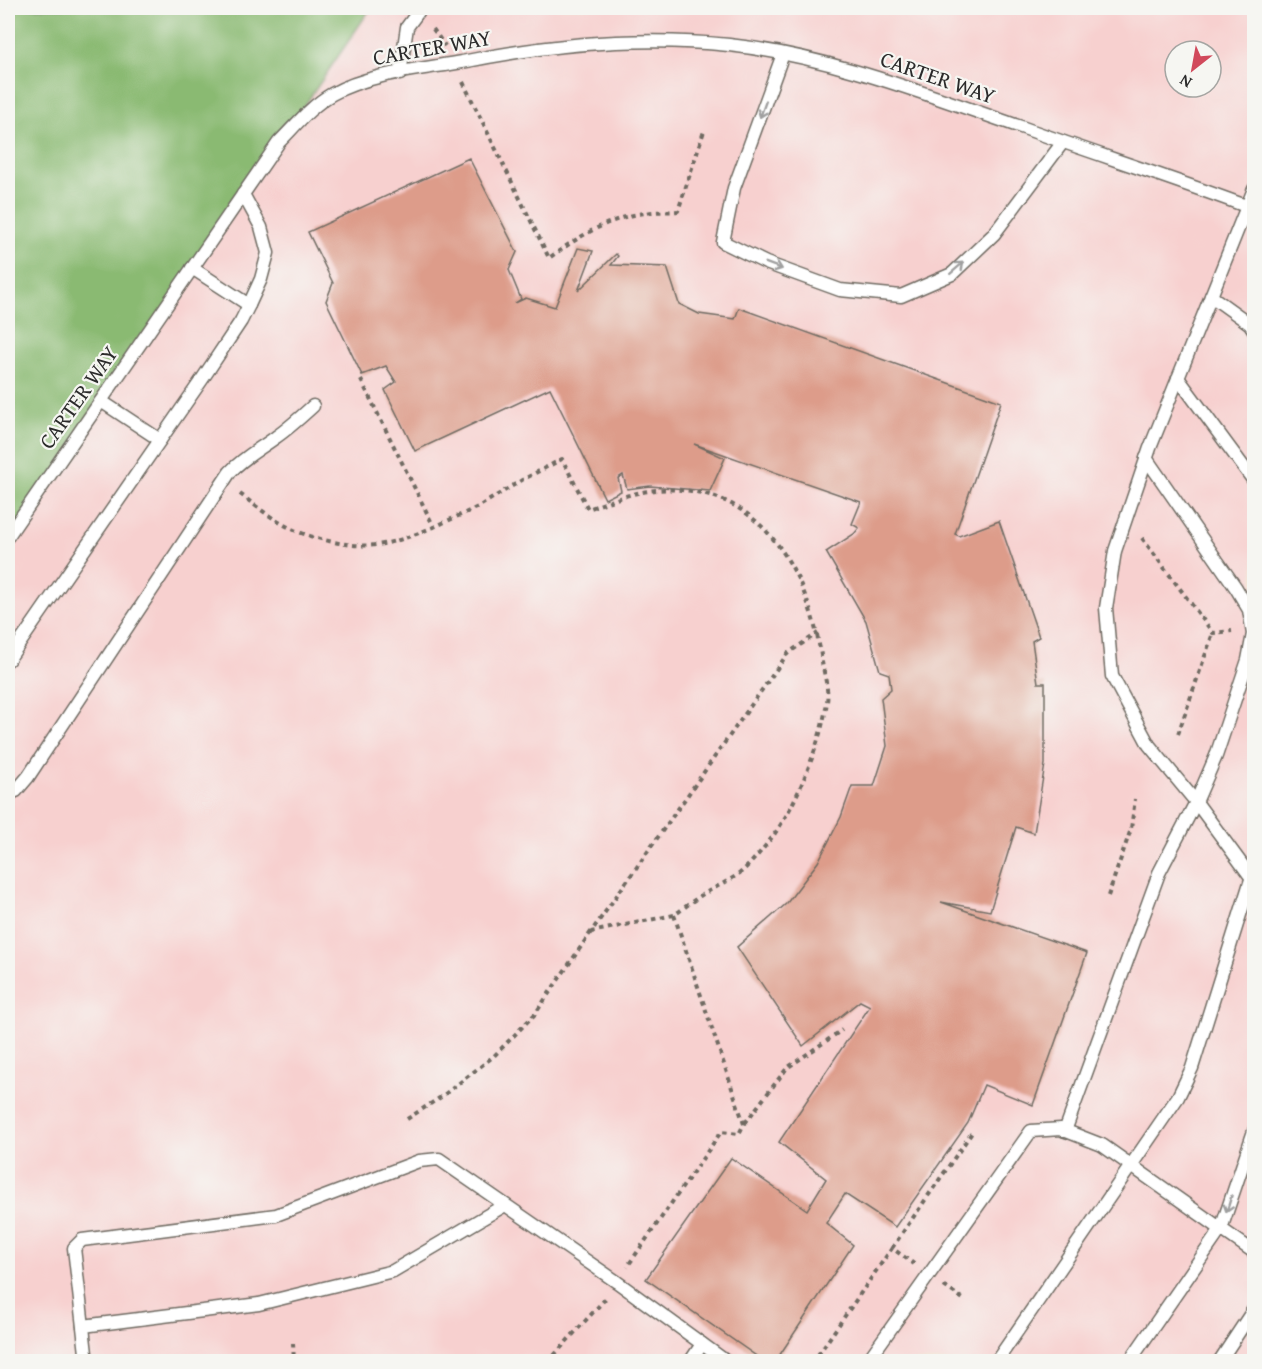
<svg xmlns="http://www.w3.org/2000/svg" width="1262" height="1369" viewBox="0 0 1262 1369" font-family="'Gentium Book Plus',serif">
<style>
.built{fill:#f7d0cf;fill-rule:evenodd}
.forest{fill:#8aba72;stroke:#5a724e;stroke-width:1.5}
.building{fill:#dd9c8a}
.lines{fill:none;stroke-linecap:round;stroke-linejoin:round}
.service-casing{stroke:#6f6b62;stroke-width:15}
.path{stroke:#6f6b62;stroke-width:4;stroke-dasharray:4.5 4.5;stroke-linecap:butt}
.service{stroke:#fff;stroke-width:12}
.oneway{stroke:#a0a0a0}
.labels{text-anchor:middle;stroke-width:4.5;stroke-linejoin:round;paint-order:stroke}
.street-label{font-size:22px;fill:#2b2b2b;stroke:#f6f6f2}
</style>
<rect width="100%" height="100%" fill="#f6f6f2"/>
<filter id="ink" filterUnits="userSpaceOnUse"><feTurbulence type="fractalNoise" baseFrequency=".0167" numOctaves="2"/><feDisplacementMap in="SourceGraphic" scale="12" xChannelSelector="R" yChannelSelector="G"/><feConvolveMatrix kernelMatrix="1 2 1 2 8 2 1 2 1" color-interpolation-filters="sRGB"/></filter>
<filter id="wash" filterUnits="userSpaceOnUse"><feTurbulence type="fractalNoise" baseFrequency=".008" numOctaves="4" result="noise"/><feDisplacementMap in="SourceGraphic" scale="24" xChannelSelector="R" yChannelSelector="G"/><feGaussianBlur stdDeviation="1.35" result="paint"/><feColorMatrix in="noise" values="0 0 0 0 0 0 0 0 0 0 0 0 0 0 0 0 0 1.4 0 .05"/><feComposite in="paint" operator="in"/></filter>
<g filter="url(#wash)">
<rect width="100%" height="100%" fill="#eee3c7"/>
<!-- built -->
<path class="built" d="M359 8H1254V1361L8 1362V507ZM1175 51H1211V87H1175Z"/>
<!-- forest -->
<polygon class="forest" points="8,8 371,8 8,542"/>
<g id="blocks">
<!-- building -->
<polygon class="building" points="469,158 517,252 509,270 521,299 515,303 526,298 555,307 578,248 593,251 578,291 616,254 618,256 611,265 667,267 679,304 699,314 735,319 739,308 1001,402 955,534 959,536 999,521 1039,637 1032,641 1038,683 1045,683 1045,764 1034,833 1016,827 990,911 941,902 1087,953 1033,1105 984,1085 968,1123 895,1227 845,1194 826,1223 853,1245 775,1362 765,1362 646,1279 731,1158 807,1210 826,1179 779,1142 870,1006 860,1001 803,1046 737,947 787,903 818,862 841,817 852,786 874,786 887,746 881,698 891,689 889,674 880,671 866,621 826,552 854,534 859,528 852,524 861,502 694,444 725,458 710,491 650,486 627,489 623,475 618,478 621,491 605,499 550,388 415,451 385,390 396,382 386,366 362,375 326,301 333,283 308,232"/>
</g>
</g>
<g filter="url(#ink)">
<use href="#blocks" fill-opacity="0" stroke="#6f6b62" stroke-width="1.5"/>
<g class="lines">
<defs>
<g id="service">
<polyline points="783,54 734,188 723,242 766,263 840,290 901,296 952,274 994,234 1063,142"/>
<polyline points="400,74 407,27 421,8"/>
<polyline points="1254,189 1150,448 1115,551 1106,608 1112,676 1149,745 1196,802 1254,881"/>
<polyline points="192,268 249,305"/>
<polyline points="1211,296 1250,324 1254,330"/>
<polyline points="1178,378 1254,481"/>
<polyline points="101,401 160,440"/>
<path d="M8 536 279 142C296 125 311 106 332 94 367 74 423 69 462 62 549 44 640 36 729 45 830 56 925 94 1021 127 1099 155 1178 180 1254 209"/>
<polyline points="8,660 203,378 241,321 249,305 261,279 268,253 261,227 243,194"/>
<path d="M8 794 16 791 28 777 230 472C244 457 260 449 276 437 289 428 301 417 313 406"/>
<polyline points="1065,1131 1159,873 1196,802 1216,756 1248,660 1253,634 1249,610 1236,588 1146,458"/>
<polyline points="83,1326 259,1304 393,1271 505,1205"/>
<polyline points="87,1362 74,1248 82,1240 276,1215 419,1161 439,1159 617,1282 727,1362"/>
<polyline points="690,1362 702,1344"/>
<polyline points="867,1362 1031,1131 1061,1129 1102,1145 1221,1229 1254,1131"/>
<polyline points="996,1362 1178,1097 1192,1068 1253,873"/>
<polyline points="1129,1362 1221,1229 1254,1252"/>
<polyline points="1219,1362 1254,1309"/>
</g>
</defs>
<!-- service casing -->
<use href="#service" class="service-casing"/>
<!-- path -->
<g class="path">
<polyline points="433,29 445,46"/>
<path d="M463 82 549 258C578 237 610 217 646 213 656 211 668 212 678 211L704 131"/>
<path d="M361 380 434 527 478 507 522 480 562 459 588 509C621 497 646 487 681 490 770 496 811 584 822 662 824 674 829 690 827 702 821 742 797 804 773 836 764 848 751 864 740 873 728 882 713 888 700 896 691 902 683 909 674 915L744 1124 739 1134 721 1132 627 1267"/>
<path d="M240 494C256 506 272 519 290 528 312 539 352 548 376 545 395 543 416 534 434 527"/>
<polyline points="1142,538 1213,633 1232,631"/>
<polyline points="1178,734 1213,633"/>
<polyline points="1108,896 1131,829 1135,799"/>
<polyline points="674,915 591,932 788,653 818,633"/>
<polyline points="407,1119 441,1097 494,1056 535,1014 591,932"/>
<polyline points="745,1123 787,1068 842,1030"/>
<polyline points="892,1248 973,1131"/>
<polyline points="944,1286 963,1299"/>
<polyline points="293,1343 294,1362"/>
<polyline points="548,1362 606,1298"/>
<polyline points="813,1362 892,1248 914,1264"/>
</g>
<!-- service -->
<use href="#service" class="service"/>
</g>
<!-- one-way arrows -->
<defs><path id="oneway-shaft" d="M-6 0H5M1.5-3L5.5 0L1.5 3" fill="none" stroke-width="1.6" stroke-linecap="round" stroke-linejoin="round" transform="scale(1.5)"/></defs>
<g class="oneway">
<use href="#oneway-shaft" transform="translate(763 109) rotate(110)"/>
<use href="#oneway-shaft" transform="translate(774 266) rotate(21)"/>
<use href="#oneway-shaft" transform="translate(957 268) rotate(-41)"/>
<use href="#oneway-shaft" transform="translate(1229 1204) rotate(107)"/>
</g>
</g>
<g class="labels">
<!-- street labels -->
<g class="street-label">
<text transform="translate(432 47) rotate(-10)" y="8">CARTER WAY</text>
<text transform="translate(938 77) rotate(19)" y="8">CARTER WAY</text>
<text transform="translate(78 397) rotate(-55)" y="8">CARTER WAY</text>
</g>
</g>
<!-- margin -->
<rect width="1262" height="1369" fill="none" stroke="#f6f6f2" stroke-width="30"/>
<!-- north arrow -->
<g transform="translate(1193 69) rotate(211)"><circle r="28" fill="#f6f6f2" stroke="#a5a5a2" stroke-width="1.5"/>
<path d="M0-4.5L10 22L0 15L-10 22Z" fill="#d1495b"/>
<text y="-9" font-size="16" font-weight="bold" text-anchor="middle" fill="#2b2b2b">N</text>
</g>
</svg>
